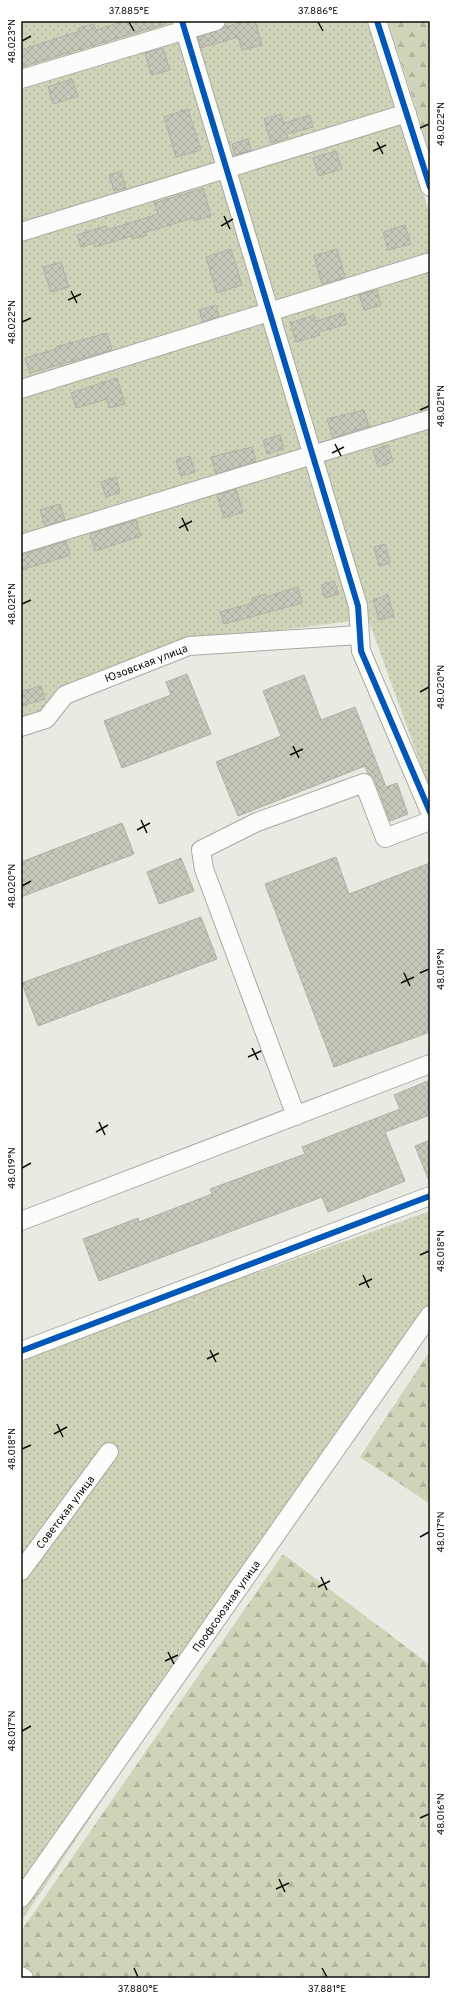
<svg xmlns="http://www.w3.org/2000/svg" width="451" height="1999" viewBox="0 0 451 1999" font-family="Overpass,sans-serif">
<style>
.forest{fill:url(#forest-firs)}
.garden{fill:url(#garden-dots)}
.building{fill:url(#building-cross-hatch);stroke:#aeafa8}
.lines{fill:none;stroke-linecap:round;stroke-linejoin:round}
.minor-casing{stroke:#a9aaa3;stroke-width:20}
.minor{stroke:#fcfcfb;stroke-width:18}
.cycleway-casing{stroke:#fff;stroke-width:8}
.cycleway{stroke:#0057b8;stroke-width:6}
.ticks{fill:none;stroke:#0e0f0a;stroke-width:1.5}
.labels{text-anchor:middle;stroke-width:4;stroke-linejoin:round;paint-order:stroke}
.street-label{font-size:11px;fill:#0e0f0a;stroke:#fff}
.neatline{fill:none;stroke:#0e0f0a;stroke-width:1.5}
.ticks-label{font-size:10px;text-anchor:middle;fill:#0e0f0a}
</style>
<defs>
<pattern id="forest-firs" width="22" height="20" patternUnits="userSpaceOnUse"><rect width="22" height="20" fill="#cfd3b7"/><path d="M5 1l3.5 6h-7zM16 11l3.5 6h-7z" fill="#b1b49c"/></pattern>
<pattern id="garden-dots" width="8" height="8" patternUnits="userSpaceOnUse"><rect width="8" height="8" fill="#cfd3b7"/><path d="M2 2h.1M6 6h.1" fill="none" stroke="#b1b49c" stroke-width="1.8" stroke-linecap="round"/></pattern>
<pattern id="building-cross-hatch" width="8" height="8" patternUnits="userSpaceOnUse"><rect width="8" height="8" fill="#c6c9b9"/><path d="M0 0l8 8M0 8l8-8" fill="none" stroke="#a9ab9e"/></pattern>
</defs>
<rect width="100%" height="100%" fill="#e9ebe2"/>
<!-- forest -->
<g class="forest">
<polygon points="388,21 430,21 430,153"/>
<polygon points="430,1351 430,1504 360,1457"/>
<polygon points="283,1554 430,1665 430,1978 21,1978 21,1931"/>
</g>
<!-- garden -->
<g class="garden">
<polygon points="21,21 370,21 430,215 430,790 368,619 188,642 43,715 21,722"/>
<polygon points="430,1211 430,1308 21,1922 21,1357"/>
</g>
<!-- building -->
<g class="building">
<polygon points="125,21 164,21 165,24 21,67 21,50 80,31 79,28 94,24 96,30"/>
<polygon points="244,21 255,21 262,45 242,50 238,37 201,48 198,37"/>
<polygon points="163,48 170,70 151,75 145,53"/>
<polygon points="72,79 78,96 53,104 48,87"/>
<polygon points="188,109 201,150 176,157 164,117"/>
<polygon points="281,114 284,123 310,115 313,127 287,134 288,138 271,143 264,119"/>
<polygon points="248,139 251,150 235,155 232,144"/>
<polygon points="336,151 342,169 319,176 313,158"/>
<polygon points="121,171 126,188 114,191 109,175"/>
<polygon points="203,188 211,216 194,221 193,218 146,232 147,235 132,239 131,236 95,247 94,243 81,247 77,235 106,226 107,230 158,214 154,203"/>
<polygon points="405,225 411,244 388,250 383,232"/>
<polygon points="231,249 242,285 217,293 206,257"/>
<polygon points="337,249 345,277 322,284 314,256"/>
<polygon points="61,262 69,287 51,292 43,267"/>
<polygon points="377,290 381,305 364,310 359,295"/>
<polygon points="216,305 219,316 203,322 199,310"/>
<polygon points="343,313 347,324 319,332 320,335 296,342 290,323 314,315 316,321"/>
<polygon points="107,333 112,350 30,373 25,358 56,349 56,347"/>
<polygon points="117,378 125,404 109,408 107,399 76,408 71,393"/>
<polygon points="364,410 369,426 333,438 327,419"/>
<polygon points="280,435 284,449 267,454 263,440"/>
<polygon points="388,445 393,462 378,467 373,450"/>
<polygon points="252,447 256,461 216,474 211,457"/>
<polygon points="190,456 195,472 181,476 176,460"/>
<polygon points="116,477 120,492 106,497 101,482"/>
<polygon points="236,489 243,512 224,518 217,495"/>
<polygon points="60,504 65,520 45,526 40,510"/>
<polygon points="136,520 141,536 95,551 90,534"/>
<polygon points="66,541 70,555 21,570 21,555"/>
<polygon points="385,544 390,563 379,566 374,547"/>
<polygon points="334,581 339,594 325,598 321,585"/>
<polygon points="298,587 302,603 224,624 220,612 253,603 252,598 265,594 266,597"/>
<polygon points="388,595 394,616 379,620 373,600"/>
<polygon points="187,674 211,734 122,768 104,721 171,695 166,682"/>
<polygon points="304,675 321,720 355,707 386,787 397,783 408,814 390,821 374,779 368,774 365,766 238,816 216,762 281,736 263,691"/>
<polygon points="41,686 45,699 21,706 21,692"/>
<polygon points="122,823 134,854 21,897 21,862"/>
<polygon points="336,857 349,894 430,863 430,1032 334,1067 265,884"/>
<polygon points="181,858 194,891 159,904 147,872"/>
<polygon points="201,917 217,959 38,1026 22,983"/>
<polygon points="430,1080 430,1115 385,1132 405,1181 328,1212 322,1197 99,1281 83,1239 138,1218 139,1222 212,1194 210,1189 305,1154 302,1147 400,1109 394,1095"/>
<polygon points="430,1140 430,1181 429,1181 415,1146"/>
</g>
<g class="lines">
<defs>
<g id="minor">
<polyline points="182,21 358,606 361,651 430,812"/>
<polyline points="377,21 430,187"/>
<polyline points="21,79 216,21"/>
<polyline points="21,232 407,113"/>
<polyline points="21,389 430,262"/>
<polyline points="21,544 430,419"/>
<polyline points="21,727 46,719 65,695 189,646 359,635"/>
<polyline points="296,1116 204,869 201,850 257,822 364,783 385,838 430,821"/>
<polyline points="21,1221 430,1064"/>
<polyline points="21,1351 430,1196"/>
<polyline points="21,1571 109,1452"/>
<polyline points="21,1898 430,1315"/>
<polyline points="21,1976 24,1978"/>
</g>
</defs>
<!-- minor casing -->
<use href="#minor" class="minor-casing"/>
<!-- minor -->
<use href="#minor" class="minor"/>
<defs>
<g id="cycleway">
<polyline points="182,21 358,606 361,651 430,812"/>
<polyline points="377,21 430,187"/>
<polyline points="21,1351 430,1196"/>
</g>
</defs>
<!-- cycleway casing -->
<use href="#cycleway" class="cycleway-casing"/>
<!-- cycleway -->
<use href="#cycleway" class="cycleway"/>
</g>
<!-- ticks -->
<path class="ticks" d="M129 22 134 31M318 22 323 31M22 41 31 36M420 128 429 124M377 142 383 154M373 151 386 145M224 216 230 229M221 226 233 219M71 291 77 303M68 300 81 294M22 322 31 318M420 410 429 406M335 444 341 456M332 453 344 447M182 518 188 531M179 528 192 521M22 604 31 600M420 692 429 687M293 746 299 758M290 755 303 749M141 820 147 833M137 830 150 823M22 886 31 881M404 973 410 986M420 973 429 969M401 983 414 977M252 1048 258 1060M248 1057 261 1051M99 1122 105 1135M96 1132 108 1125M22 1168 31 1163M420 1255 429 1251M363 1275 369 1288M359 1285 372 1279M210 1350 216 1362M207 1359 219 1353M57 1424 63 1437M54 1434 67 1427M22 1449 31 1445M420 1537 429 1532M321 1577 327 1590M318 1587 330 1581M168 1652 174 1664M165 1661 178 1655M22 1731 31 1726M420 1818 429 1814M279 1879 285 1892M276 1889 289 1883M134 1968 138 1977M322 1968 327 1977"/>
<g class="labels">
<!-- street labels -->
<g class="street-label">
<text transform="translate(146 663) rotate(-21)" y="4">Юзовская улица</text>
<text transform="translate(65 1512) rotate(-53)" y="4">Советская улица</text>
<text transform="translate(226 1606) rotate(-55)" y="4">Профсоюзная улица</text>
</g>
</g>
<!-- border -->
<rect width="451" height="1999" fill="none" stroke="#ffffff" stroke-width="44"/>
<rect x="22" y="22" width="407" height="1955" class="neatline"/>
<g class="ticks-label">
<text x="129" y="14">37.885°E</text>
<text x="318" y="14">37.886°E</text>
<text transform="translate(11 41) rotate(-90)" y="4">48.023°N</text>
<text transform="translate(440 124) rotate(-90)" y="4">48.022°N</text>
<text transform="translate(11 322) rotate(-90)" y="4">48.022°N</text>
<text transform="translate(440 406) rotate(-90)" y="4">48.021°N</text>
<text transform="translate(11 604) rotate(-90)" y="4">48.021°N</text>
<text transform="translate(440 687) rotate(-90)" y="4">48.020°N</text>
<text transform="translate(11 886) rotate(-90)" y="4">48.020°N</text>
<text transform="translate(440 969) rotate(-90)" y="4">48.019°N</text>
<text transform="translate(11 1168) rotate(-90)" y="4">48.019°N</text>
<text transform="translate(440 1251) rotate(-90)" y="4">48.018°N</text>
<text transform="translate(11 1449) rotate(-90)" y="4">48.018°N</text>
<text transform="translate(440 1532) rotate(-90)" y="4">48.017°N</text>
<text transform="translate(11 1731) rotate(-90)" y="4">48.017°N</text>
<text transform="translate(440 1814) rotate(-90)" y="4">48.016°N</text>
<text x="138" y="1992">37.880°E</text>
<text x="327" y="1992">37.881°E</text>
</g>
</svg>
